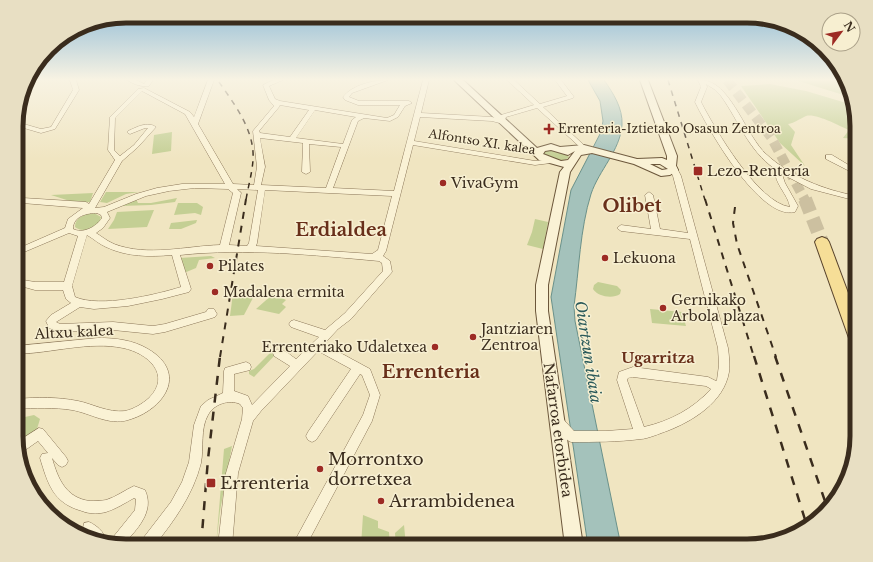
<svg xmlns="http://www.w3.org/2000/svg" width="873" height="562" viewBox="0 0 873 562" font-family="'Libre Baskerville',serif">
<style>
.green{fill:#c4cf94}
.water{fill:#a4c2bb;stroke:#6a918a}
.lines{fill:none;stroke-linecap:round;stroke-linejoin:round}
.primary-tunnel-far1{stroke:#ccc0a0;stroke-width:10;stroke-dasharray:10 5.5;stroke-linecap:butt}
.primary-tunnel{stroke:#ccc0a0;stroke-width:14;stroke-dasharray:14 7;stroke-linecap:butt}
.street-casing{stroke:#8b7658;stroke-width:1}
.secondary-casing{stroke:#6c573b;stroke-width:2}
.primary-casing{stroke:#58432c;stroke-width:2}
.street{fill:#faf2d5;fill-rule:evenodd}
.secondary{fill:#faf2d5;fill-rule:evenodd}
.primary{fill:#f6de97;fill-rule:evenodd}
.rail-far2{stroke:#3a2c1d;stroke-width:1.5;stroke-dasharray:5.5 5.5;stroke-linecap:butt}
.rail-far1{stroke:#3a2c1d;stroke-width:2;stroke-dasharray:7 7;stroke-linecap:butt}
.rail{stroke:#3a2c1d;stroke-width:2.5;stroke-dasharray:9 9;stroke-linecap:butt}
.poi-dot{fill:#9d2b24;stroke:#f7efd1;stroke-width:1.5}
.labels{text-anchor:middle;stroke-width:3;stroke-linejoin:round;paint-order:stroke}
.far-poi-label{font-size:12px;fill:#3a2c1d;stroke:#f7efd1;text-anchor:start}
.far-street-label{font-size:12px;fill:#3a2c1d;stroke:#f7efd1}
.poi-label{font-size:14px;fill:#3a2c1d;stroke:#f7efd1;text-anchor:start}
.street-label{font-size:14px;fill:#3a2c1d;stroke:#f7efd1}
.water-label{font-size:15px;font-style:italic;fill:#2b5a5a;stroke:#f7efd1}
.neighbourhood-label{font-size:15px;font-weight:bold;fill:#682f1a;stroke:#f7efd1}
.near-poi-label{font-size:17px;fill:#3a2c1d;stroke:#f7efd1;text-anchor:start}
.district-label{font-size:18px;font-weight:bold;fill:#682f1a;stroke:#f7efd1}
.rim{fill:none;stroke:#3a2c1d;stroke-width:5}
</style>
<rect width="100%" height="100%" fill="#f0e5c1"/>
<!-- green -->
<g class="green">
<polygon points="795,80 830,80 847,85 850,97"/>
<path d="M770 84 806 91 853 105 857 119V139L843 138 849 130C839 126 816 113 806 116 799 119 795 123 788 124L795 132 791 145 805 166 780 143 741 86Z"/>
<polygon points="172,132 171,151 152,154 154,135"/>
<polygon points="549,149 567,153 569,158 560,161 544,155 543,151"/>
<polygon points="106,192 139,192 126,194 107,203 100,202"/>
<polygon points="93,193 90,202 73,202 51,195"/>
<polygon points="177,198 175,202 151,205 120,206 136,199 138,203 151,203"/>
<polygon points="178,203 197,203 203,207 201,215 195,213 174,215"/>
<polygon points="154,210 147,227 108,229 114,220 117,212"/>
<path d="M94 213 101 217C99 228 83 234 75 227 75 217 85 214 94 213Z"/>
<polygon points="535,219 548,222 543,249 527,245 532,232"/>
<polygon points="197,220 196,223 181,229 169,229 171,223"/>
<polygon points="211,256 215,258 199,260 196,268 184,273 179,258"/>
<path d="M598 282 617 286 621 290 620 294C613 299 598 297 593 289L594 285Z"/>
<polygon points="233,293 254,296 244,315 230,316"/>
<polygon points="273,294 286,300 282,304 286,307 279,314 256,309"/>
<polygon points="650,309 682,312 686,326 652,323"/>
<polygon points="273,350 276,352 275,355 254,377 249,374 249,371 254,369"/>
<polygon points="34,415 40,419 37,429 25,438 17,439 17,423 25,417"/>
<polygon points="232,446 220,511 216,546 224,449"/>
<polygon points="363,515 378,521 378,528 389,532 390,546 361,546"/>
<polygon points="404,525 406,546 396,546 395,533"/>
</g>
<!-- water -->
<path class="water" d="M588 80H604C613 93 623 108 622 125 620 151 599 170 591 194 580 229 579 270 574 306L575 321 621 546H588L551 297 571 190 601 132 603 121 600 101Z"/>
<g class="lines">
<!-- primary-tunnel-far1 -->
<polyline class="primary-tunnel-far1" points="727,80 771,137 805,200"/>
<!-- primary-tunnel -->
<polyline class="primary-tunnel" points="805,199 822,242"/>
<defs>
<g id="street">
<polygon points="70,80 76,80 79,90 55,129 41,133 17,126 17,122 41,129 51,127 73,90"/>
<path d="M127 80H136L144 84 147 80H153L149 86C142 87 135 85 127 80Z"/>
<path d="M208 80H214L198 124 233 184 254 185 257 167 253 131 274 106 269 100 263 85 273 80H283L269 86 275 99 280 101 387 118 394 115 400 105H358L345 100 343 97C352 85 374 80 388 80L352 93 349 97 359 101H409L412 103 405 106 398 117 390 121 364 118 358 121 333 188 394 191 423 80H429L421 113 492 117 499 119 501 115 534 105 507 80H514L540 104 567 96 555 80H561L574 97 573 98 543 107 587 148 584 150 582 149 537 108 506 117 505 120 506 122 503 124 492 121 420 117 414 141 535 161 551 159 555 161 551 163 535 165 413 145 386 251 383 256 390 261 392 272 351 319 338 329 324 344 370 369 380 395 372 421 306 546H292L363 415 370 395 362 375 360 374 316 440 312 442 308 440 306 436 308 432 351 369 318 351 261 411 253 421 238 473 232 546H218L226 473 242 419 243 408 240 404C229 399 214 404 208 415 200 429 204 448 201 463 193 495 174 521 154 546H139L141 541 171 502 182 482 189 462 194 425 201 406 208 400 223 393 224 371 225 368 246 362 250 364 251 367 250 370 234 374V391L248 396 252 405 290 366 274 356 273 353 274 350C282 347 290 355 296 359L319 337 291 327 289 324 291 321 294 320 325 330 345 313 383 271 382 263 379 261C312 255 247 248 180 255L191 289 189 292 162 299 128 306 94 309 80 307 56 322 60 324 113 322 153 326 165 324 206 312 208 309H214L217 314 215 317 212 318 165 332 153 334 113 330 60 332 49 328 46 321 51 315 71 303 66 299 63 290H35L17 285V279L35 282H64L78 236 69 233 17 255V249L65 228 68 219 83 208 22 203 17 201V195L23 198 86 202 89 204 115 160 108 150 110 117 138 89 144 88 190 112 194 117ZM142 91 185 114 225 184H182L157 188 136 194 104 207 95 208 122 161 138 147 156 127C147 121 137 127 128 131V133L130 134 145 128H148L134 145 120 156 114 150 115 118ZM280 105 309 110 290 137 260 133 259 131 279 107ZM315 110 356 117 352 120 343 144 296 138ZM260 138 303 143 302 172 306 174 310 172 309 144 341 147 326 188 261 185 265 167ZM195 188 228 189 233 193 220 245C186 246 148 257 114 244 107 241 101 236 96 233L103 228 110 218 107 212 146 196 169 191ZM237 189 258 190 249 243 247 246 229 245 241 193ZM265 190 392 196 378 250 372 254 256 246 257 243ZM97 213 101 215 102 218C96 227 83 234 73 229 73 216 87 213 97 213ZM87 235C94 239 99 244 106 247 127 257 150 257 172 255L181 287C155 295 100 308 75 297L72 286Z"/>
<path d="M698 80C701 80 705 80 707 81 732 87 747 137 766 154 791 177 824 190 857 196V201L811 189 782 174 785 183 798 206 795 212C760 221 708 129 695 102L701 87ZM706 84 714 89 721 96C739 121 748 150 775 169 774 184 788 194 790 207 758 203 715 129 701 102L707 87Z"/>
<polygon points="826,155 832,155 857,170 857,175 826,159"/>
<path d="M670 166H676L681 176 728 348C729 356 730 364 729 372 724 402 693 421 667 431 661 433 647 439 641 439 618 442 594 442 571 442 564 439 556 430 553 423L555 419 559 418 563 419 574 431H606L633 429 617 380 619 372 633 367 708 377 716 381 717 380 719 365 718 348 690 239 621 231 617 228 621 225 651 229 645 195 649 192 653 195 660 229 688 233 673 176 669 168ZM633 377 706 386 711 389C693 409 670 421 644 427L627 380 628 378Z"/>
<path d="M98 338C116 338 133 340 148 349 189 373 164 410 128 420 109 426 90 413 72 410 54 407 35 408 17 409V399C37 397 58 397 78 401 93 404 108 413 125 411 134 409 142 404 149 398 172 375 148 353 123 348 89 341 52 353 17 354V346Z"/>
<path d="M39 428 43 429 66 457 68 461 66 465 62 467 58 465 52 458C58 479 66 498 90 501 95 501 101 501 106 500 116 497 125 490 134 486L145 490C155 512 137 529 123 545L110 541 135 510 136 499 134 498C125 503 116 509 106 512 99 514 89 514 82 511 53 503 48 484 40 458L42 454 48 453 38 441 21 453 18 454 17 442Z"/>
<path d="M89 522C96 525 105 532 105 540L84 533 83 528 84 523Z"/>
<polygon points="444,538 449,540 451,546 437,546 439,540"/>
</g>
<path id="secondary" d="M454 80H463L537 148 551 144 560 147 584 145 637 159 662 158 667 160V156L640 80H648L677 156 676 166 678 170 670 175 661 176 634 164 592 153 581 155 570 172 548 285V311L583 546H565L536 311V285L560 172 564 167 539 160ZM551 150 568 155 575 151 568 160 561 161 543 154 545 151ZM650 164H660L668 169 662 170Z"/>
<polygon id="primary" points="822,237 827,239 829,242 857,317 857,344 852,343 849,338 815,242 817,239"/>
</defs>
<!-- street casing -->
<use href="#street" class="street-casing"/>
<!-- secondary casing -->
<use href="#secondary" class="secondary-casing"/>
<!-- primary casing -->
<use href="#primary" class="primary-casing"/>
<!-- street -->
<use href="#street" class="street"/>
<!-- secondary -->
<use href="#secondary" class="secondary"/>
<!-- primary -->
<use href="#primary" class="primary"/>
<!-- rail-far2 -->
<g class="rail-far2">
<polyline points="668,80 705,200"/>
<path d="M219 82C235 105 255 131 253 160 252 174 248 187 246 200"/>
</g>
<!-- rail-far1 -->
<g class="rail-far1">
<polyline points="705,199 754,357"/>
<polyline points="735,207 733,223 737,244 776,357"/>
<polyline points="220,357 246,199"/>
</g>
<!-- rail -->
<g class="rail">
<polyline points="754,356 807,526"/>
<polyline points="775,356 827,507"/>
<polyline points="201,546 208,459 220,356"/>
</g>
</g>
<!-- sky -->
<linearGradient id="sky" x2="0" y2="1"><stop stop-color="#8dbad6"/><stop offset="0.5" stop-color="#f8f3e3"/><stop offset="1" stop-color="#f8f3e3" stop-opacity="0"/></linearGradient>
<rect width="873" height="159" fill="url(#sky)"/>
<!-- markers -->
<g class="poi-dot">
<path d="M547 123h4v4h4v4h-4v4h-4v-4h-4v-4h4z"/>
<rect x="693" y="166" width="10" height="10" rx="2"/>
<circle cx="443" cy="183" r="4"/>
<circle cx="605" cy="258" r="4"/>
<circle cx="210" cy="266" r="4"/>
<circle cx="215" cy="292" r="4"/>
<circle cx="663" cy="308" r="4"/>
<circle cx="473" cy="337" r="4"/>
<circle cx="435" cy="347" r="4"/>
<circle cx="320" cy="469" r="4"/>
<rect x="206" y="478" width="10" height="10" rx="2"/>
<circle cx="381" cy="501" r="4"/>
</g>
<g class="labels">
<!-- far-poi labels -->
<g class="far-poi-label">
<text x="558" y="133">Errenteria-Iztietako Osasun Zentroa</text>
</g>
<!-- far-street labels -->
<g class="far-street-label">
<text transform="translate(482 142) rotate(9)" y="4">Alfontso XI. kalea</text>
</g>
<!-- poi labels -->
<g class="poi-label">
<text x="707" y="176">Lezo-Rentería</text>
<text x="451" y="188">VivaGym</text>
<text x="613" y="263">Lekuona</text>
<text x="218" y="271">Pilates</text>
<text x="223" y="297">Madalena ermita</text>
<text x="671" y="305">Gernikako<tspan x="671" dy="16">Arbola plaza</tspan></text>
<text x="481" y="334">Jantziaren<tspan x="481" dy="16">Zentroa</tspan></text>
<text x="427" y="352" text-anchor="end">Errenteriako Udaletxea</text>
</g>
<!-- street labels -->
<g class="street-label">
<text transform="translate(74 332) rotate(-3)" y="5">Altxu kalea</text>
<text transform="translate(558 430) rotate(82)" y="5">Nafarroa etorbidea</text>
</g>
<!-- water labels -->
<g class="water-label">
<text transform="translate(588 352) rotate(81)" y="5">Oiartzun ibaia</text>
</g>
<!-- neighbourhood labels -->
<g class="neighbourhood-label">
<text x="658" y="363">Ugarritza</text>
</g>
<!-- near-poi labels -->
<g class="near-poi-label">
<text x="328" y="465">Morrontxo<tspan x="328" dy="20">dorretxea</tspan></text>
<text x="220" y="489">Errenteria</text>
<text x="389" y="507">Arrambidenea</text>
</g>
<!-- district labels -->
<g class="district-label">
<text x="632" y="212">Olibet</text>
<text x="341" y="236">Erdialdea</text>
<text x="431" y="378">Errenteria</text>
</g>
</g>
<!-- crop -->
<path d="M0 0H873V562H0ZM126 23H747A103 103 0 0 1 850 126V436A103 103 0 0 1 747 539H126A103 103 0 0 1 23 436V126A103 103 0 0 1 126 23Z" fill="#e8dfc3" fill-rule="evenodd"/>
<path class="rim" d="M126 23H747A103 103 0 0 1 850 126V436A103 103 0 0 1 747 539H126A103 103 0 0 1 23 436V126A103 103 0 0 1 126 23Z"/>
<!-- north arrow -->
<g transform="translate(841 32) rotate(58)"><circle r="19" fill="#f7efd1" stroke="#aba189"/>
<path d="M0-3L7 15L0 10L-7 15Z" fill="#9d2b24"/>
<text y="-6" font-size="11" font-weight="bold" text-anchor="middle" fill="#3a2c1d">N</text>
</g>
</svg>
